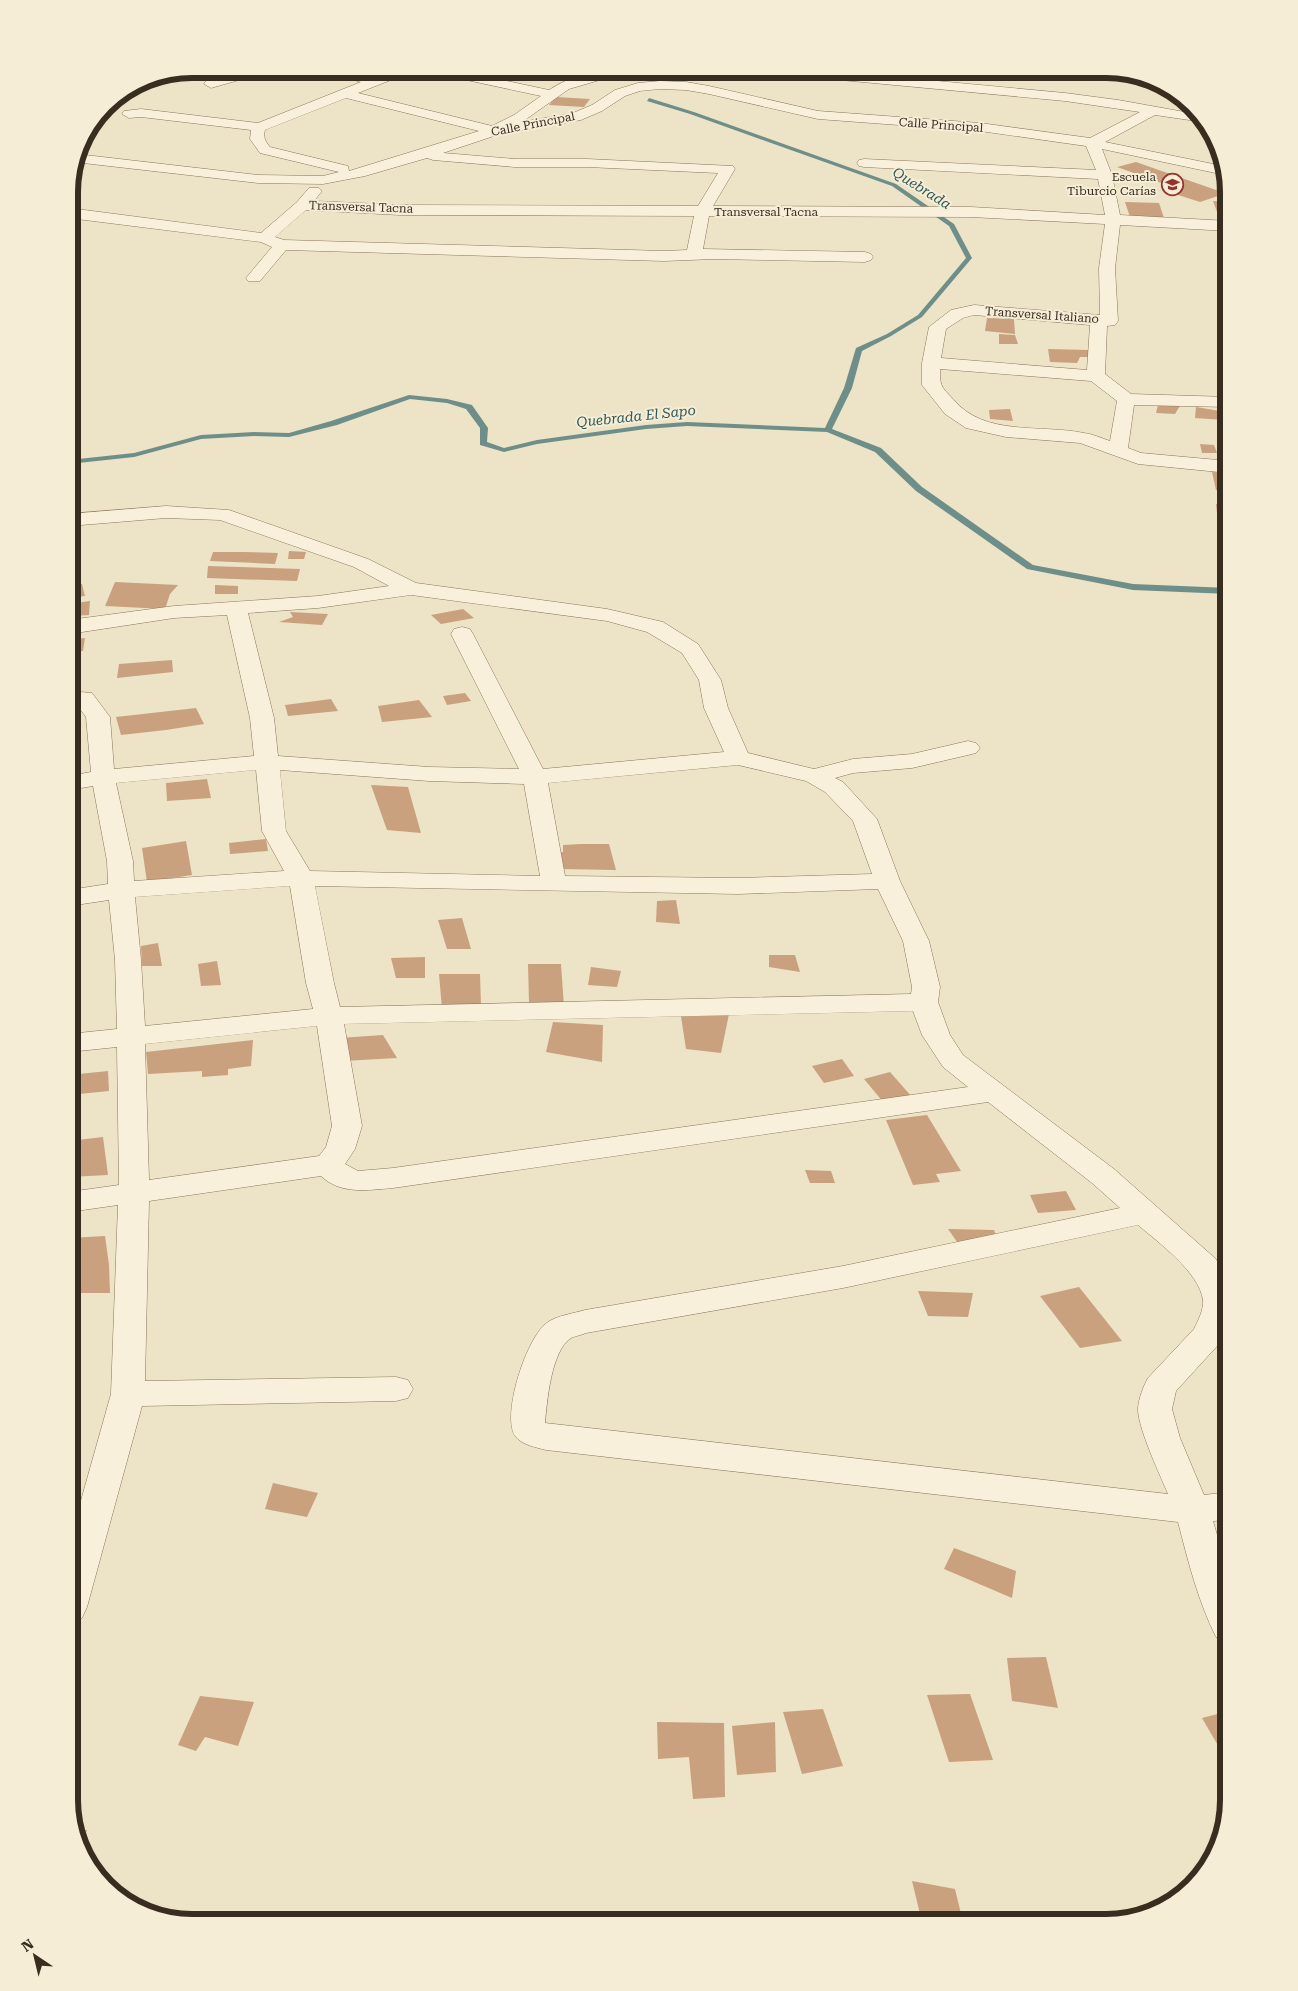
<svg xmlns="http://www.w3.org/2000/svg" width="1298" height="1991" viewBox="0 0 1298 1991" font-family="'Roboto Serif',serif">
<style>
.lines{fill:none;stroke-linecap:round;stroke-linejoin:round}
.stream{fill:#6e8f89;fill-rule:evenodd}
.building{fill:#caa17e}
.minor-casing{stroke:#88765d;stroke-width:1}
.minor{fill:#f8f0da;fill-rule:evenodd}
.labels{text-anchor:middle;stroke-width:4;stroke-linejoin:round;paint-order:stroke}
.far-street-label{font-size:12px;fill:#392d20;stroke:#f5edd6}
.far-poi-label{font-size:12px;fill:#392d20;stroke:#f5edd6;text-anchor:end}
.far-water-label{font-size:14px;font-style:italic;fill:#305857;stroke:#f5edd6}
.rim{fill:none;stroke:#392d20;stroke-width:6}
</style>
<rect width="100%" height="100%" fill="#ede3c6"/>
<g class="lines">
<!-- stream -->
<polygon class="stream" points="649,98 694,112 896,184 954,224 972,258 922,317 891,336 862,351 852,388 832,429 881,448 922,487 1033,565 1133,584 1229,588 1229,594 1133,590 1027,569 916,491 875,452 827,432 687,426 646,429 537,444 504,452 480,445 480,428 466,409 447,403 410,399 337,425 289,437 254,436 201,439 134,457 69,464 69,460 134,453 201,435 254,432 289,433 331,421 409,395 447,399 472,405 488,428 487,442 504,448 537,440 646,425 687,422 825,428 844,388 856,348 887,334 918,315 966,258 949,226 892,186 690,114 647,101"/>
</g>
<!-- building -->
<g class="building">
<polygon points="556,97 590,99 584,107 549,105"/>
<polygon points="1136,162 1216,190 1226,180 1229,192 1216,190 1227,193 1200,202 1172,193 1181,190 1117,167"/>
<polygon points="1213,201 1229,202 1229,218 1219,217"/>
<polygon points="1125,202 1159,203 1164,218 1130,217"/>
<polygon points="987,318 1014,319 1015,334 985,331"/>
<polygon points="999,334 1015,335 1018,344 999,344"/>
<polygon points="1048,349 1089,350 1089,357 1080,357 1077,363 1050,362"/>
<polygon points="1159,401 1181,404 1175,414 1156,413"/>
<polygon points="1196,407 1226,412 1224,420 1195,418"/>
<polygon points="1010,409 1013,421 990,419 989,410"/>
<polygon points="1200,444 1214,445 1217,453 1202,453"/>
<polygon points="1212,472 1229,473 1229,492 1216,490"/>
<polygon points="1216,504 1229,504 1229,523 1218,522"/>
<polygon points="289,551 306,552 304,559 288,559"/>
<polygon points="213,552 243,552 278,553 275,564 210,561"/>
<polygon points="208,566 300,569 297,581 207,578"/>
<polygon points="115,582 178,585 170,594 165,609 105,606"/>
<polygon points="82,584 85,596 69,598 69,585"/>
<polygon points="215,585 238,586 238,594 215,594"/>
<polygon points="90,601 89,615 69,616 69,604"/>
<polygon points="463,609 474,618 441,624 431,615"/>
<polygon points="290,612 328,614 322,625 279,622 293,617"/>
<polygon points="85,638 83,651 69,652 69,640"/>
<polygon points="172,660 173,672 117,678 119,664"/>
<polygon points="78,668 80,682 69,683 69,669"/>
<polygon points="465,693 471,701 447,705 443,696"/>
<polygon points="331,699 338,711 288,716 285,705"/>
<polygon points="419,700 432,717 382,722 378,706"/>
<polygon points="196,708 204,724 166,730 121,735 116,717"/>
<polygon points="207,779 211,798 167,801 166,783"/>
<polygon points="371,785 408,787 421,833 387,830"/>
<polygon points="266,839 268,851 230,854 229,843"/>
<polygon points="186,841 192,875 147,882 142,848"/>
<polygon points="581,844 609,844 616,870 559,869 553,853 563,852 563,845"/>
<polygon points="676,900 680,924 656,922 657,901"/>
<polygon points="462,918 471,949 447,949 438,920"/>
<polygon points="158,943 162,966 142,966 141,946"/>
<polygon points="769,955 795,955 800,972 769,967"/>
<polygon points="425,957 425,978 396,978 391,958"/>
<polygon points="217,961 221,985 201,986 198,964"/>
<polygon points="528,964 561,964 564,1007 529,1003"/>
<polygon points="591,967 621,971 617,987 588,985"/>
<polygon points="439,974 480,974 481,1005 442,1009"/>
<polygon points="680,1010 729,1014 721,1053 686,1049"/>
<polygon points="553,1022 603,1025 602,1062 546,1052"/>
<polygon points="383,1035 397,1058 344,1061 339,1038"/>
<polygon points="253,1040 251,1066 228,1069 228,1075 202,1077 202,1071 148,1074 146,1052"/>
<polygon points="842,1059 854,1076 824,1083 812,1066"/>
<polygon points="108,1071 109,1091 69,1095 69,1075"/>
<polygon points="890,1072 912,1097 884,1103 864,1079"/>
<polygon points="927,1115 961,1171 936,1174 940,1182 913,1185 886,1120"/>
<polygon points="103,1137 108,1175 69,1177 69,1141"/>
<polygon points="805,1170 831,1171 835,1183 810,1183"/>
<polygon points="1066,1191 1076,1210 1038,1213 1030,1195"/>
<polygon points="948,1229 994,1230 999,1243 962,1249"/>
<polygon points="105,1236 109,1265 110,1293 69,1293 69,1238"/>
<polygon points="1079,1287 1122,1341 1080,1348 1040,1296"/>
<polygon points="918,1291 973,1293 968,1317 928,1316"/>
<polygon points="273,1483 318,1493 307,1517 265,1509"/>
<polygon points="954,1548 1016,1571 1012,1598 944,1569"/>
<polygon points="1046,1657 1058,1708 1012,1701 1007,1658"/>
<polygon points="970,1694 993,1760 949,1762 927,1695"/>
<polygon points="200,1696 254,1702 238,1746 205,1737 196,1751 178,1745"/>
<polygon points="823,1709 843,1766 802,1774 783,1712"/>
<polygon points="1229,1711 1229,1761 1227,1761 1202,1718"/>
<polygon points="657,1722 724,1723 725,1797 693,1799 689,1757 658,1759"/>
<polygon points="775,1722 776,1772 737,1775 732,1726"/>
<polygon points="76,1830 87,1830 80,1847"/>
<polygon points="912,1881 955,1889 963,1922 922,1922"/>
</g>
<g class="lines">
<defs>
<g id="minor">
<polygon points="249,69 269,69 267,72 211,88 204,84 206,81"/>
<path d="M322 69H342L373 77 395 69H412L411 72 358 93 492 126 514 115 541 96 434 73 429 72 428 69H451L549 90C571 75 603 68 629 69L627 72 569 89 522 122 573 113 592 105 615 90 638 83 660 81 686 82 709 86 818 111 980 123 1090 138 1140 112 1065 101 841 80 731 73 724 69H792L841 72 1065 93 1118 100 1196 114 1203 122 1155 115 1105 142 1223 166 1225 175 1102 149 1112 175 1120 215 1229 221V231L1120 225 1115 268 1118 321 1115 325 1107 326 1105 374 1131 394 1229 397V407L1134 405 1128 448 1141 453 1229 461V473L1138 464 1080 443 1006 437 966 428 945 414 922 385V363L929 327 951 310 974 305 1100 315 1099 268 1105 224 971 217 709 216 703 249 865 252 871 254 873 257 871 260 865 262 714 259 664 261 286 250 260 281H248L246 278 272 247 261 242 69 218V208L261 233 297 202 309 188H319L322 191 314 201 400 205 698 206 718 173 587 167H515L433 160 427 158 365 176 323 184 258 183 74 162 76 154 258 175 323 176 339 172 260 153 250 139 251 130 141 117 129 118 122 114 124 111 141 109 258 123 361 82 323 72ZM660 89 686 90 709 94 818 119 980 131 1086 146 1096 170 864 159 859 160 857 163 859 166 864 167 1098 179 1105 215 971 207 713 206 735 169 733 166 587 159H515L443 153 497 135 581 120 602 111 625 96 640 91ZM346 98 479 131 349 171 348 166 270 147C265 141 263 137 265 130ZM306 210 400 215 694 216 687 250 664 251 284 240 275 237ZM974 315 1090 325 1087 370 941 358 946 329 963 318ZM940 369 1091 381 1117 401 1110 441C1101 438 1093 434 1084 433 1041 424 984 437 953 399 941 386 940 387 940 369Z"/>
<polygon points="1099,69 1115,69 1121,71 1106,73"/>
<path d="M166 506 229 510 368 559 416 583 607 609 663 622 698 644 721 680 728 708 748 753 814 769 853 759 912 754 968 741 976 743 980 748 976 753 968 755 912 768 853 773 835 778 843 782 877 819 900 881 929 941 940 987 938 1002 950 1035 963 1055 1114 1169 1216 1259 1229 1286V1324L1219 1344 1176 1391 1172 1409 1180 1438 1204 1495 1229 1492V1520L1213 1521 1229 1576V1641L1216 1637C1198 1601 1188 1561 1178 1522L546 1450C535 1447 522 1445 515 1436 501 1415 527 1335 548 1322 556 1316 575 1313 585 1310L843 1266 1120 1208 1092 1183 988 1102 393 1188C368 1190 341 1195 321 1176L149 1201 145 1381 396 1377 408 1380 413 1389 408 1398 396 1401 142 1406 87 1607 82 1618 69 1622V1543L111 1394 118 1205 69 1212V1192L119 1185 117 1047 69 1052V1034L117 1029 115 960 109 900 69 906V890L108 884 107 861 93 786 69 790V776L91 772 86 717 77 705H69V691L92 693 110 717 114 769 254 756 250 718 227 615 174 618 69 634V620L174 606 318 596 389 586 354 567 220 520 166 518 69 526V514ZM411 595 607 621 647 632 682 653 699 680 704 708 724 752 543 769 473 634 470 629 462 627 454 629 451 634 519 769 429 767 278 756 274 718 248 613 318 608ZM738 765 806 781 825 792 853 821 872 874 738 878 565 876 548 783ZM256 770 262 831 284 871 134 881 133 861 116 783ZM280 770 429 781 524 784 540 876 310 871 286 831ZM290 886 306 983 313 1009 145 1026 141 960 135 897ZM315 886 738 894 878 889 903 941 912 987 911 994 340 1007 334 983ZM913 1011 922 1035 943 1067 968 1087 393 1168 358 1171 345 1164 355 1149 362 1126 344 1024ZM317 1026 332 1126 326 1147 319 1156 149 1180 145 1044ZM1138 1225C1159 1243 1199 1272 1203 1300 1204 1309 1198 1321 1194 1329L1148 1378C1143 1387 1139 1398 1138 1408 1137 1426 1160 1475 1168 1494L545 1423C547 1402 551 1351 571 1338 575 1336 582 1335 586 1333L843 1288Z"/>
</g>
</defs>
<!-- minor casing -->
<use href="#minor" class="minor-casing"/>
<!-- minor -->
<use href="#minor" class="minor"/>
</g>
<!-- icons -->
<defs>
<symbol id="school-ring" viewBox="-11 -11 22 22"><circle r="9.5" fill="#f5edd6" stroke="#95332f" stroke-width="1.5"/><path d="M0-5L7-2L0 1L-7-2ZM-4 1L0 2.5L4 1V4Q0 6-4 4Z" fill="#95332f"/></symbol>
</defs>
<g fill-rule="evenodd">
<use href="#school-ring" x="1160" y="172" width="25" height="25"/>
</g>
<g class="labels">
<!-- far-street labels -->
<g class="far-street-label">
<text transform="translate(533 124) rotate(-11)" y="4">Calle Principal</text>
<text transform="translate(941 125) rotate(4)" y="4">Calle Principal</text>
<text transform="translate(361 207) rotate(2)" y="4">Transversal Tacna</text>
<text x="766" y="216">Transversal Tacna</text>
<text transform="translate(1042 315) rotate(4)" y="4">Transversal Italiano</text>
</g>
<!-- far-poi labels -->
<g class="far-poi-label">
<text x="1156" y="181">Escuela<tspan x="1156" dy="14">Tiburcio Carías</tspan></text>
</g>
<!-- far-water labels -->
<g class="far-water-label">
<text transform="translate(922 188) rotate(32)" y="5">Quebrada</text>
<text transform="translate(636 416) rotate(-6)" y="5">Quebrada El Sapo</text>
</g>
</g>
<!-- crop -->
<path d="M0 0H1298V1991H0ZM192 78H1106A114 114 0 0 1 1220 192V1800A114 114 0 0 1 1106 1914H192A114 114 0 0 1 78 1800V192A114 114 0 0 1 192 78Z" fill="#f5edd6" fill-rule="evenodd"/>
<path class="rim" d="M192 78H1106A114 114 0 0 1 1220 192V1800A114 114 0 0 1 1106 1914H192A114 114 0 0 1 78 1800V192A114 114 0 0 1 192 78Z"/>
<!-- north arrow -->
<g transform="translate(35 1956) rotate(325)" stroke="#f5edd6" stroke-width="4" paint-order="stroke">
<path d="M0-4L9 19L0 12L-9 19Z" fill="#392d20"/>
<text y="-8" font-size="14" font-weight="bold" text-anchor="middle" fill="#392d20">N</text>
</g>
</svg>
